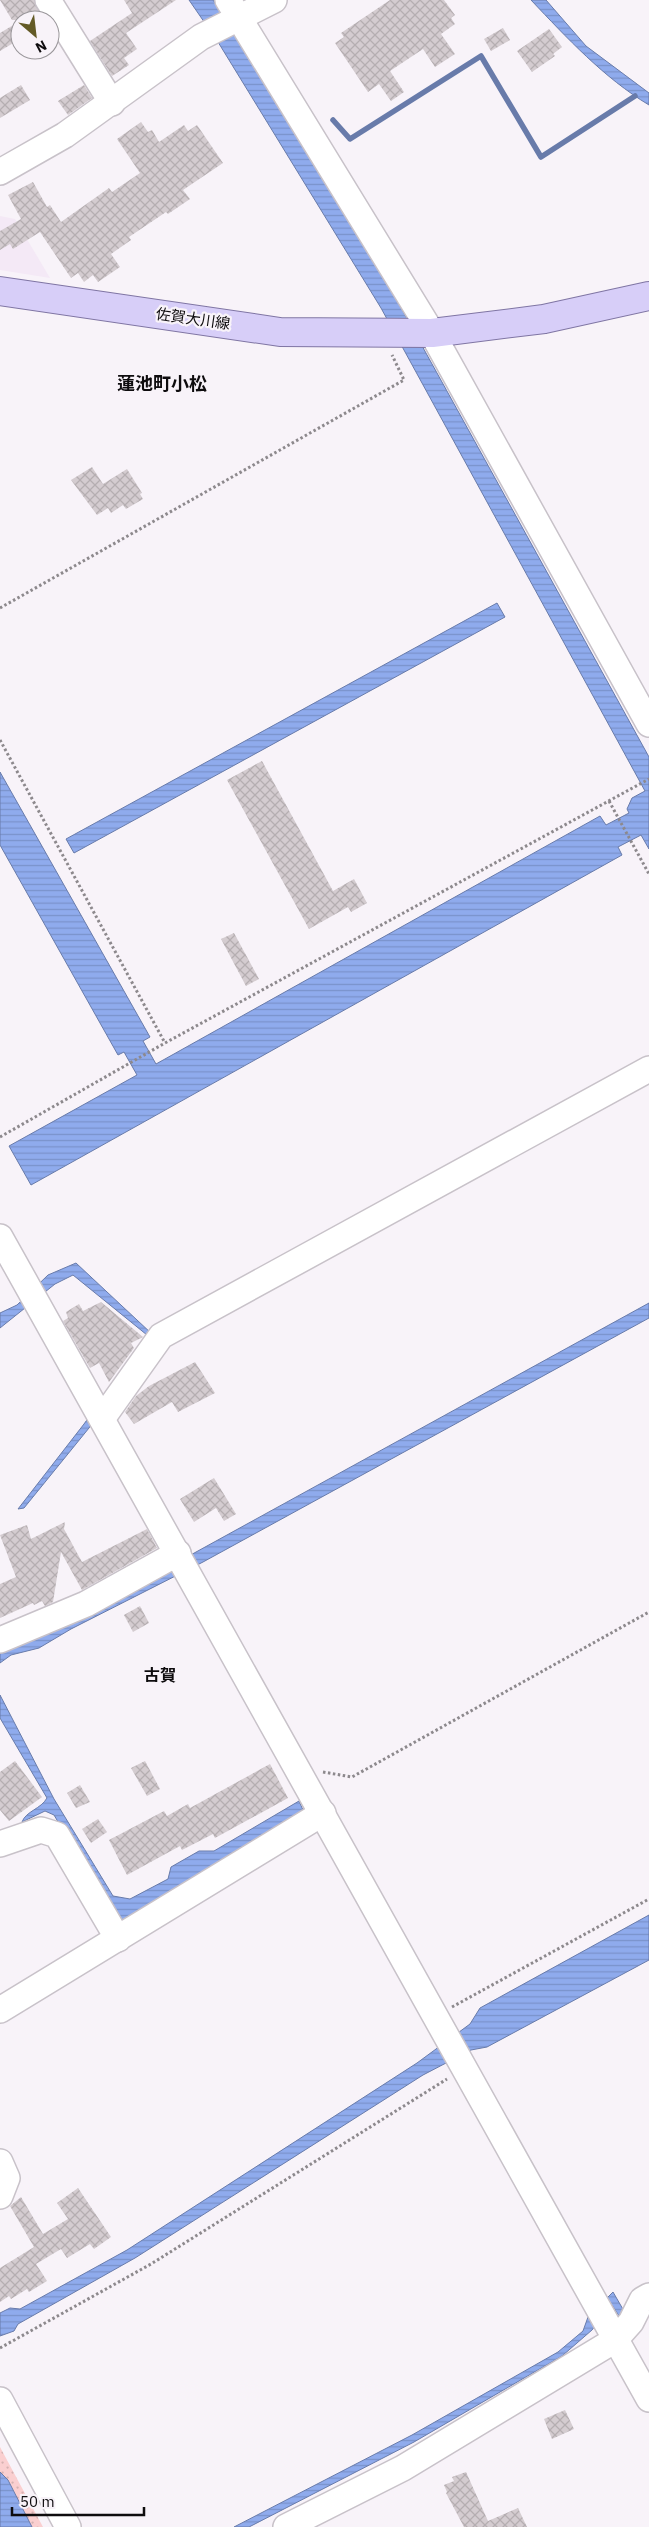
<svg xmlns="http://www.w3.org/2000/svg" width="649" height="2527" viewBox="0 0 649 2527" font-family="'IBM Plex Sans','Noto Sans JP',sans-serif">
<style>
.built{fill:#f4e9f6}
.grass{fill:url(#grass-dots)}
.water{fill:url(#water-rules);stroke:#687baa}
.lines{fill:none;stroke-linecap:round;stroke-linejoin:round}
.stream{stroke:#687baa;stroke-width:5.5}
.building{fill:url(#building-cross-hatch)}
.minor-casing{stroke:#c8c2c9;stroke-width:28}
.major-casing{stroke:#7f75a3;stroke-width:30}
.path{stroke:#8d898d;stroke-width:3;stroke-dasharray:2.5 2.5;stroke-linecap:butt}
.minor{stroke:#fff;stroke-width:25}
.major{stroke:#d7cef8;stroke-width:28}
.labels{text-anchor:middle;stroke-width:4.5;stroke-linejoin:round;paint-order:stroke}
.street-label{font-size:15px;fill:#0e0c0e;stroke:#f8f3f9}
.neighbourhood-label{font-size:16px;font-weight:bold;fill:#0e0c0e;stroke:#f8f3f9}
.quarter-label{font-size:18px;font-weight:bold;fill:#0e0c0e;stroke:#f8f3f9}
</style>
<defs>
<pattern id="grass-dots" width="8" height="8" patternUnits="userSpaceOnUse" patternTransform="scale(1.25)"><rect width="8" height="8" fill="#facfd0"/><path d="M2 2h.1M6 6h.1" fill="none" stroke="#d5b1b1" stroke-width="1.8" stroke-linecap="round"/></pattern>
<pattern id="water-rules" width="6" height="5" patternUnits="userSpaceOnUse" patternTransform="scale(1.25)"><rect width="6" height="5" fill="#8fabed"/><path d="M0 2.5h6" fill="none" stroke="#7a92ca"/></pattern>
<pattern id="building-cross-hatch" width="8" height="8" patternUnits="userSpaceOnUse" patternTransform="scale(1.25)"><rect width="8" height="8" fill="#d4ccd0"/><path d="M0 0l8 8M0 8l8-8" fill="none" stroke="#b5aeb1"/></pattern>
</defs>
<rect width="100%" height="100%" fill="#f8f3f9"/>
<!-- built -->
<polygon class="built" points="0,216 15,219 50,278 0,270"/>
<!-- grass -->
<polygon class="grass" points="0,2447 43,2527 32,2527 8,2480 0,2472"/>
<!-- water -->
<g class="water">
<polygon points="189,0 213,0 235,32 400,306 649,757 649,849 641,835 618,847 622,855 31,1185 9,1146 137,1075 124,1052 118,1055 0,845 0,772 150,1037 143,1041 156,1064 600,816 606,825 629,813 627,809 632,798 645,791 381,308 218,42"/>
<path d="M531 0H546L586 46 649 93V105C604 78 567 38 531 0Z"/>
<polygon points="497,603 505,617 74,853 66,839"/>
<polygon points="76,1263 152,1334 89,1428 24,1508 18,1509 84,1424 147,1335 73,1275 55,1284 0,1328 0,1313 17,1305 48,1275"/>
<polygon points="649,1303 649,1318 203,1562 71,1629 39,1648 11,1655 0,1663 0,1649 76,1618"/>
<path d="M0 1695 54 1799 113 1896 130 1899 168 1879 171 1867 199 1851H214L299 1801 303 1810 120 1926 54 1815 45 1811 22 1822C26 1811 41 1809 47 1798L0 1718Z"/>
<polygon points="649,1915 649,1960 487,2047 471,2050 423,2075 135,2258 18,2324 14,2331 0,2336 0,2313 10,2308 20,2309 127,2250 417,2063 470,2024 480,2008"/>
<polygon points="613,2292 624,2311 619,2316 612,2305 592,2330 562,2356 414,2442 249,2527 234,2527 412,2435 558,2352 583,2331 588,2317"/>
<polygon points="0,2472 8,2480 32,2527 0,2527"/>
</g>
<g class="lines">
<!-- stream -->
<polyline class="stream" points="333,120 350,139 481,56 541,157 635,96"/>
</g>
<!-- building -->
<g class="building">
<polygon points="0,0 34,0 44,20 12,20"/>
<polygon points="124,0 176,0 126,33 137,49 124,58 129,65 112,76 90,41 132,13"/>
<polygon points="390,0 444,0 455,15 451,18 455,24 441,34 455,54 435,67 423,49 390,71 404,92 391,101 379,84 368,92 335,43 344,37 341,33"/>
<polygon points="20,21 20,39 0,51 0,33"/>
<polygon points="503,28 510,40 491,51 484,39"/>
<polygon points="549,29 562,47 553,54 555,56 532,72 517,51"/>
<polygon points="21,85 30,100 0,118 0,98"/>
<polygon points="84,85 92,98 68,115 58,101"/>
<polygon points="141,122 148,132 152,130 159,142 184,125 188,131 197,125 223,163 183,190 190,199 168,214 166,212 129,237 131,240 111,254 120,267 98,282 93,275 84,282 78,273 71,278 40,232 13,249 10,244 0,250 0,231 21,219 8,195 33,182 47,207 50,205 61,222 109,188 112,192 140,173 117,139"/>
<polygon points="92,467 103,484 127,469 142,493 140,494 143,499 126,509 123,505 111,513 108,508 97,515 71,480"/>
<polygon points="262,761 333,891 354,879 367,903 351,912 348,907 309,929 227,780"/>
<polygon points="234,933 259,979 246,986 221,939"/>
<polygon points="101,1302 143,1337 131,1343 134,1348 109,1382 99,1363 90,1368 63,1321 68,1318 66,1312 79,1304 83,1311"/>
<polygon points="195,1362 215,1393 178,1412 172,1402 134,1424 125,1412 136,1396 149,1386"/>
<polygon points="214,1478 236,1514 224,1521 216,1508 194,1522 180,1499"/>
<polygon points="65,1522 64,1529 82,1562 147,1529 157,1548 82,1590 61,1552 53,1602 45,1606 42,1601 34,1605 33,1603 0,1618 0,1584 16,1577 0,1535 27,1525 31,1539"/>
<polygon points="140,1606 149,1623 133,1632 124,1615"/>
<polygon points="15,1761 42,1797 9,1821 0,1810 0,1772"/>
<polygon points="145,1761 160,1789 147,1796 131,1768"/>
<polygon points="270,1764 288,1798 215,1838 213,1834 182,1850 180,1846 127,1875 109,1840 164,1811 167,1816 188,1804 190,1808"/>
<polygon points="80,1785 90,1802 76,1808 67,1793"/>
<polygon points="98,1819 107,1832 91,1843 82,1829"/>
<polygon points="78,2188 111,2237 94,2249 90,2244 67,2258 61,2249 36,2264 47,2281 29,2292 27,2289 11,2299 9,2296 0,2302 0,2268 34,2247 10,2206 21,2197 43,2234 68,2219 57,2203"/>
<polygon points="565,2410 574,2429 552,2439 544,2419"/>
<polygon points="466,2472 488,2521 518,2508 527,2527 464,2527 446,2493 447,2492 444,2485 454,2481 452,2477"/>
</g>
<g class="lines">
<defs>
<g id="minor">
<polyline points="48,0 112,103"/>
<polyline points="228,0 432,333 649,724"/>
<polyline points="0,172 65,135 201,37 274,0"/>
<polyline points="0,1237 649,2399"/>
<polyline points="102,1419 161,1336 649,1069"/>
<polyline points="0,1640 86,1604 178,1553"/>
<polyline points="0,1844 41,1830 57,1835 118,1939"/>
<polyline points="0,2010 323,1813"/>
<polyline points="0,2162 7,2178 0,2196"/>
<polyline points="0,2400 68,2527"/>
<polyline points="286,2527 403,2468 615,2340 631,2322 642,2300 649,2296"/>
</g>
<polyline id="major" points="0,291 280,332 432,333 544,319 649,296"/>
</defs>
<!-- minor casing -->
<use href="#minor" class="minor-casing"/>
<!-- major casing -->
<use href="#major" class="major-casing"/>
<!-- path -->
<g class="path">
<polyline points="0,608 404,380 392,355"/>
<polyline points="0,740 165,1043"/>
<polyline points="609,801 649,874"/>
<polyline points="0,1137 165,1043 649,779"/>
<polyline points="323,1772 352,1777 649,1612"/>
<polyline points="452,2007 649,1899"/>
<polyline points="0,2348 151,2264 447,2079"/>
</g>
<!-- minor -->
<use href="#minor" class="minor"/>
<!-- major -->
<use href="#major" class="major"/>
</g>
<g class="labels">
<!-- street labels -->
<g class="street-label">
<text transform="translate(193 319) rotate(8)" y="5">佐賀大川線</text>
</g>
<!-- neighbourhood labels -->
<g class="neighbourhood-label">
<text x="160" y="1681">古賀</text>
</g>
<!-- quarter labels -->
<g class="quarter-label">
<text x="162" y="390">蓮池町小松</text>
</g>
</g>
<!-- north arrow -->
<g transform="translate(35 35) rotate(152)"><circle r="24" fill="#f8f3f9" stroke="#9a979b"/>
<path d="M0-4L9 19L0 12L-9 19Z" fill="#635a26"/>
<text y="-8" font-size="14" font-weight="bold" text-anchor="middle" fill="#0e0c0e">N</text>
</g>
<!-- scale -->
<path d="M12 2507v8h132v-8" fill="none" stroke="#0e0c0e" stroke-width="2.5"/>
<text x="20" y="2507" font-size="15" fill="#0e0c0e" stroke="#f8f3f9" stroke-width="4" paint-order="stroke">50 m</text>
</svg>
